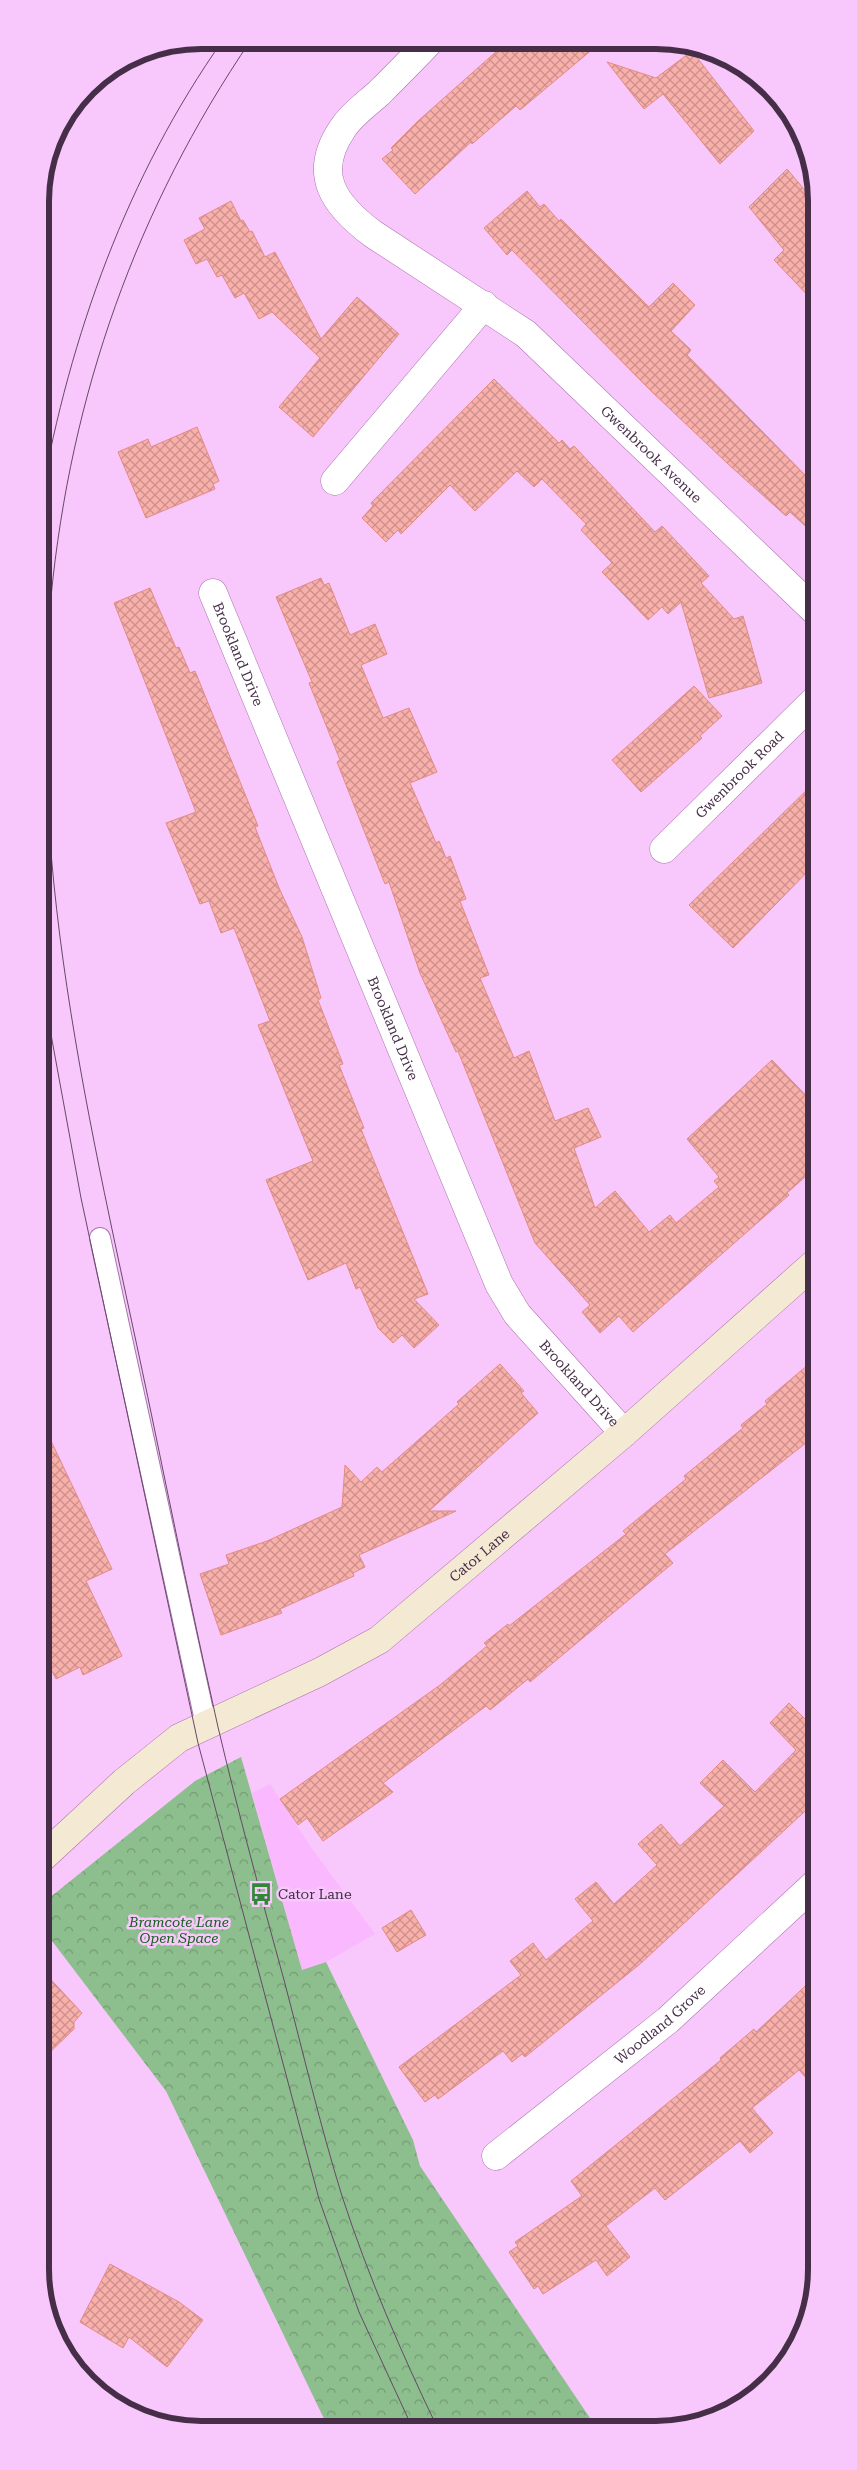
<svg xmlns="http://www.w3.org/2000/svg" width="857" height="2470" viewBox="0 0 857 2470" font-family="'Roboto Serif',serif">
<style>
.built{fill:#fab8fe}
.park{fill:url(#park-crowns)}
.building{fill:url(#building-cross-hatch);stroke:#e38b85}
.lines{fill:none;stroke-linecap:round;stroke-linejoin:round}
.lane-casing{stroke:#ab72af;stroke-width:22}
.street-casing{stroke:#ab72af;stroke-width:29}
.secondary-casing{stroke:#ab72af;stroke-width:29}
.lane{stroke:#fff;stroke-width:20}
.street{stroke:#fff;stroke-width:28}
.secondary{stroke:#f4e9d2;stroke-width:28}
.tram{stroke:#664968;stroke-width:1}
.labels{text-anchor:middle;stroke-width:5;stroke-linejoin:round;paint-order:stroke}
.street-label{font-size:14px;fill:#462e48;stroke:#f8c7fb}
.poi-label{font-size:14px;fill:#462e48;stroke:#f8c7fb;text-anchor:start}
.park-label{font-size:14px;font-style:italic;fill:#145f1d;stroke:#f8c7fb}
.rim{fill:none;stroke:#462e48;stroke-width:6}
</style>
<defs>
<pattern id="park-crowns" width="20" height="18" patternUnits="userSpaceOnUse" patternTransform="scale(1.25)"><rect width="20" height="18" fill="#8dbe8d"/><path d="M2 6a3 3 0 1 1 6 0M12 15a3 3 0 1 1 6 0" fill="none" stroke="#759b75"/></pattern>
<pattern id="building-cross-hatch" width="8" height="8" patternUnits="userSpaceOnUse" patternTransform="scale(1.25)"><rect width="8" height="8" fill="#f9b0aa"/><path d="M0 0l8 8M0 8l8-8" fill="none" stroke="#cb908c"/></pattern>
</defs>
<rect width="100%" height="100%" fill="#f8c7fb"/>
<!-- built -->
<polygon class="built" points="270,1784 310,1846 375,1934 326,1962 302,1970 252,1793"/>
<!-- park -->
<polygon class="park" points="241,1757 302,1970 326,1962 413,2140 420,2166 596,2427 328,2427 166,2091 43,1929 43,1903 195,1781"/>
<!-- building -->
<g class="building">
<polygon points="507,42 600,43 520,110 516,106 472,144 471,142 415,194 382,159 393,150 391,148 418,121"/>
<polygon points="692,51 754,131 720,164 663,94 644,109 607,62 656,78"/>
<polygon points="787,169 814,201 814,302 774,260 784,250 749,207"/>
<polygon points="527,191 540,207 544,204 559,221 561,219 649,307 673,283 695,305 671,331 691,350 687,355 814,484 814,534 790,512 786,516 728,464 651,391 512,250 507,255 484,228"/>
<polygon points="231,201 241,221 243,220 250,232 252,231 265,257 275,252 321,339 357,297 399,334 313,437 279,407 320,358 272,312 259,319 244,293 235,298 222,275 217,277 207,259 196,264 184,240 205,229 199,218"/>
<polygon points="494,379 559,443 562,440 570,449 574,446 655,532 662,526 709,576 701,583 734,619 743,616 762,683 709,698 681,602 668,614 662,607 648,620 602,572 612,563 581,530 586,524 542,479 534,487 517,471 475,511 450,485 401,534 398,530 386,542 362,518 373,506 371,503"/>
<polygon points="197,427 219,481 213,484 215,489 146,518 118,452 148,439 151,447"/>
<polygon points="321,578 324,585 329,583 350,635 375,624 387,654 361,665 383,718 409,708 437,772 410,783 436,843 439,841 446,858 450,856 466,899 460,901 489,975 480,978 514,1058 529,1051 555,1121 588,1108 601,1137 574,1148 595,1208 615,1191 649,1232 670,1215 676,1223 719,1187 714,1181 719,1177 687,1139 772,1060 815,1105 815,1168 787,1193 789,1195 633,1332 619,1316 600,1333 582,1312 590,1305 535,1243 458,1051 456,1052 420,973 389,882 385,884 337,762 340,760 309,683 312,682 276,597"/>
<polygon points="150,588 176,648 179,647 190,673 195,671 258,826 255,827 279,888 302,937 321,998 318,1000 343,1064 339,1065 364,1128 361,1129 428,1294 414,1299 439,1325 414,1348 402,1335 393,1343 378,1328 360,1287 356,1289 346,1263 308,1280 266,1180 313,1161 258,1025 270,1021 234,928 221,933 209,901 200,904 166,823 196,812 114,603"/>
<polygon points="694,686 722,716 700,736 702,738 641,792 612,760"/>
<polygon points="815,782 815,864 733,948 689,905"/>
<polygon points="815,1359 816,1435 665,1554 673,1563 530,1682 528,1679 490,1710 486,1706 383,1783 393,1792 323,1841 307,1818 298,1825 280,1799 440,1685 487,1646 484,1643 508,1624 509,1626 626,1534 623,1531 686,1479 684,1476 743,1428 741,1425 767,1404 765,1401"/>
<polygon points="500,1364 524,1391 521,1393 538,1413 429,1511 456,1511 359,1555 365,1567 353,1573 354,1576 280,1609 282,1613 221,1635 200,1574 229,1564 226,1555 267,1541 342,1507 345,1465 361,1482 377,1467 382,1472 459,1404 457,1402"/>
<polygon points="42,1422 112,1569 86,1581 122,1656 83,1675 80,1667 56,1679 42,1652"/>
<polygon points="789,1703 816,1730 816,1801 640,1964 525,2057 522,2054 512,2062 503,2051 438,2099 435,2095 425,2102 399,2067 521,1975 510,1961 533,1943 546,1960 593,1921 575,1899 596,1882 614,1904 657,1865 638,1844 661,1824 680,1846 724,1806 700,1783 723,1760 755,1792 796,1750 770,1723"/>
<polygon points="411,1910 426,1935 397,1952 382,1928"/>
<polygon points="43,1971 82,2013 74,2022 74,2029 43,2059"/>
<polygon points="816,1976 816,2089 799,2070 752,2108 773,2133 750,2153 740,2141 665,2200 655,2188 606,2226 630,2257 607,2276 596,2260 543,2294 538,2286 534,2289 509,2252 518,2246 515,2242 582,2196 571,2181 721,2060 720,2058 754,2029 756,2032"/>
<polygon points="110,2264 179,2302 203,2320 167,2367 129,2337 123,2348 80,2322"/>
</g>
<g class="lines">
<defs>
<polyline id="lane" points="100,1238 206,1725"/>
<g id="street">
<path id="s1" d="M430 41C413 59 396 76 379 93 367 104 352 114 343 128 311 174 334 205 373 234L526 334 814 610"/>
<polyline points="335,481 484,305"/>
<path id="s2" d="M213 593 499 1284 517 1314 624 1433"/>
<path id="s3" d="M664 849 815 700"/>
<path id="s4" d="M496 2156 668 2020 816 1883"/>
</g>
<g id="secondary">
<path id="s5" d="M43 1857 124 1782 179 1738 320 1672 379 1640 624 1433 815 1263"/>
</g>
</defs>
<!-- lane casing -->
<use href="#lane" class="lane-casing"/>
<!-- street casing -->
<use href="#street" class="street-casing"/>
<!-- secondary casing -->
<use href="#secondary" class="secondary-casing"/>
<!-- lane -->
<use href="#lane" class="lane"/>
<!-- street -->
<use href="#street" class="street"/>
<!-- secondary -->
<use href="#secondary" class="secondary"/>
<!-- tram -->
<g class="tram">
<path d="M251 40C136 209 71 394 51 597 24 876 97 1151 153 1422 174 1524 195 1625 218 1727 238 1812 261 1896 284 1980 303 2052 320 2125 342 2196 368 2276 401 2352 437 2427"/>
<path d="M41 498C70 336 127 176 223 40"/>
<polyline points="41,980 81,1198 198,1743 319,2199 359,2312 412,2427"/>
</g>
</g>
<!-- icons -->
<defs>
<symbol id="bus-bare" viewBox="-9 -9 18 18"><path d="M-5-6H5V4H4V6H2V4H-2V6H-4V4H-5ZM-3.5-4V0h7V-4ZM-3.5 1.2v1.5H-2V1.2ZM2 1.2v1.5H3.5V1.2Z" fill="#2f8737" stroke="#f8c7fb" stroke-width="2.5" paint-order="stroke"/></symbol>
</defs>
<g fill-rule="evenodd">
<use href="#bus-bare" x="245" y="1878" width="32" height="32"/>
</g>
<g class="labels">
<!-- street labels -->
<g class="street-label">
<text dy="5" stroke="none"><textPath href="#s1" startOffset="606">Gwenbrook Avenue</textPath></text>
<text dy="5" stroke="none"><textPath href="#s2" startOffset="66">Brookland Drive</textPath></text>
<text dy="5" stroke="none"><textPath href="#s3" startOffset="106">Gwenbrook Road</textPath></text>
<text dy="5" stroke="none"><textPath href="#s2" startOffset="471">Brookland Drive</textPath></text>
<text dy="5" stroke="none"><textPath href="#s2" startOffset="876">Brookland Drive</textPath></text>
<text dy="5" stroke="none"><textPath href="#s5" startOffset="535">Cator Lane</textPath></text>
<text dy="5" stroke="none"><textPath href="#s4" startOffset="210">Woodland Grove</textPath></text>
</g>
<!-- poi labels -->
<g class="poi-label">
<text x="278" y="1899">Cator Lane</text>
</g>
<!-- park labels -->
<g class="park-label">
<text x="179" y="1927">Bramcote Lane<tspan x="179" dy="16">Open Space</tspan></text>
</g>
</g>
<!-- crop -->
<path d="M0 0H857V2470H0ZM201 49H656A152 152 0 0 1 808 201V2269A152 152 0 0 1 656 2421H201A152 152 0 0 1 49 2269V201A152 152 0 0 1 201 49Z" fill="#f8c7fb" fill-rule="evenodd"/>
<path class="rim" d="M201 49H656A152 152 0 0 1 808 201V2269A152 152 0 0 1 656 2421H201A152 152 0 0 1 49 2269V201A152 152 0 0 1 201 49Z"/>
</svg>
